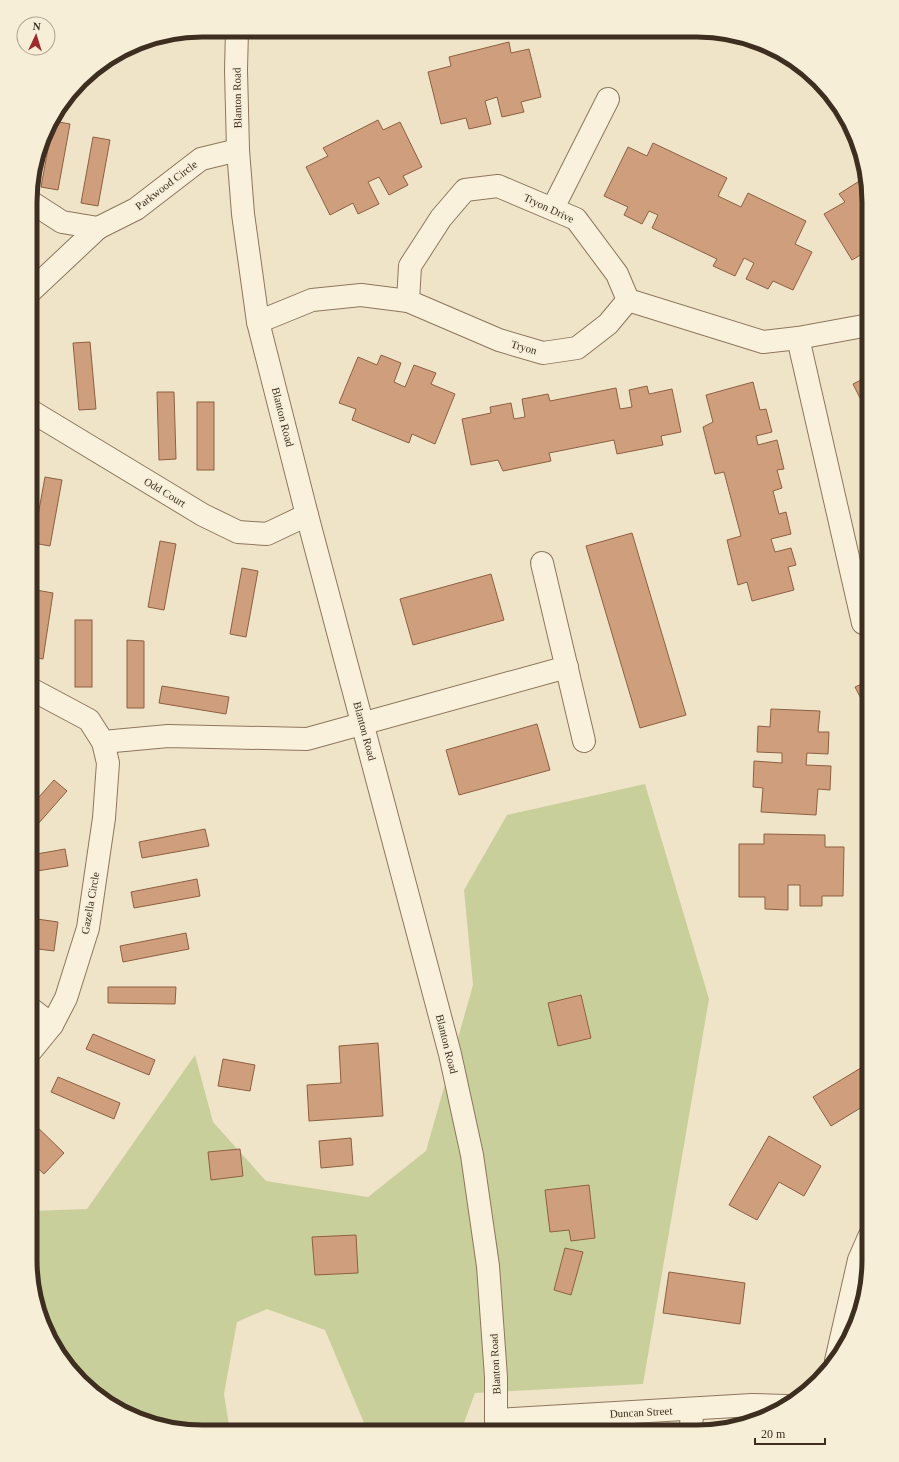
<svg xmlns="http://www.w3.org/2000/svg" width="899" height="1462" viewBox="0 0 899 1462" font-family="'Times New Roman',serif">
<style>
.green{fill:#c9cf9b}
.building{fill:#cf9f7d;stroke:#8d5f41}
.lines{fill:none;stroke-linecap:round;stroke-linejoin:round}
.minor-casing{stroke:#8d765c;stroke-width:24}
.minor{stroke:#faf1dc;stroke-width:22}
.labels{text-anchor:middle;stroke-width:3;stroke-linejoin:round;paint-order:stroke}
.street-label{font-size:11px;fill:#3d2e20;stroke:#f7eed8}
.rim{fill:none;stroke:#3d2e20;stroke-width:5}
</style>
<rect width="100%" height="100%" fill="#f0e4c8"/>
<!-- green -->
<polygon class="green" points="645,784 709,999 643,1384 475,1393 461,1431 378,1431 364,1423 325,1330 267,1309 237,1322 224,1394 230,1431 180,1431 136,1419 97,1397 65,1365 43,1326 30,1260 30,1211 87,1209 195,1055 213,1122 266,1181 368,1197 426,1151 473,985 464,890 507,815"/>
<!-- building -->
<g class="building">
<polygon points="157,39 157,45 140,42"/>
<polygon points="509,42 511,53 529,49 541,97 521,102 524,112 502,117 497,97 485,101 491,124 469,129 466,118 441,124 428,72 451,66 449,57"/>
<polygon points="378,120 383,130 400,122 422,167 403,176 408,185 389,195 379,177 368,182 379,204 358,214 353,203 330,215 306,167 328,156 323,148"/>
<polygon points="53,121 70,124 58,190 41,187"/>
<polygon points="93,137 110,140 98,206 81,203"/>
<polygon points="653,143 727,178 718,196 741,207 748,193 806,221 795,244 812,252 793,290 773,281 768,289 746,279 754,263 744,258 735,276 713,266 717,259 652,228 658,215 649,211 642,224 624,215 628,207 604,196 628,147 647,156"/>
<polygon points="864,178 869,202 869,250 852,260 824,214 845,202 839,194"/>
<polygon points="90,342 96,409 79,410 73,343"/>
<polygon points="381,355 401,363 394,382 405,387 414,365 436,373 431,384 455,394 435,444 412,434 409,443 352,420 356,409 339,403 358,357 377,365"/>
<polygon points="869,376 869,416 853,384"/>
<polygon points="753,382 760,410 766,409 772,432 756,436 758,445 777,440 784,469 777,470 782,488 773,491 779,514 786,512 791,534 771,539 775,552 791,548 796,565 788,567 794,590 752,601 747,582 738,585 727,540 741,536 724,472 715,474 703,427 713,422 706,395"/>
<polygon points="647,386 649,394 672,389 681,432 661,436 663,445 617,454 614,440 549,453 551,461 503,471 498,460 471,465 462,419 491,413 490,407 511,403 514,419 525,417 522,399 548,394 550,401 616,388 620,409 632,407 629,390"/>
<polygon points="157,392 174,392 176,459 159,460"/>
<rect x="197" y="402" width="17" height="68"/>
<polygon points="45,477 62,480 50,546 33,543"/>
<polygon points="632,533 686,715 640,728 586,546"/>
<polygon points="160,541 176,544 164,610 148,607"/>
<polygon points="242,568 258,571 246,637 230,634"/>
<polygon points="491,574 504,620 413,645 400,599"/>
<polygon points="36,590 53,593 43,659 31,657 31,626"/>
<rect x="75" y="620" width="17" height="67"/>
<polygon points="127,640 144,641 144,708 127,708"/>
<polygon points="869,681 869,714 855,687"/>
<polygon points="162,686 229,697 226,714 159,703"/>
<polygon points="771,709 820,711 818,732 829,732 828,754 807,753 806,765 831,766 830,790 818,789 816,815 761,812 763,788 753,787 754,761 782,763 782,753 757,752 758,726 770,727"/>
<polygon points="537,724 550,770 459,795 446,750"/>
<polygon points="54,780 67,791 31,832 31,806"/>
<polygon points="205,829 209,846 142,858 139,842"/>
<polygon points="764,834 825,835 825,847 844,847 843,896 822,896 822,906 800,906 800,885 788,885 788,910 765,909 765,897 739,897 739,844 764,844"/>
<polygon points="65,849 68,866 31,872 31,855"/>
<polygon points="197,879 200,896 134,908 131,892"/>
<polygon points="30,918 58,922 54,951 30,948"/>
<polygon points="186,933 189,949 123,962 120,946"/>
<polygon points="108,987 176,987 175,1004 108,1003"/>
<polygon points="581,995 591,1038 558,1046 548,1003"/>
<polygon points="93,1034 155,1060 149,1075 86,1049"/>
<polygon points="378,1043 383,1116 309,1121 307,1085 341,1083 339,1046"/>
<polygon points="223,1059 255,1065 250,1091 218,1086"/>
<polygon points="869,1063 869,1107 867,1104 831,1126 813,1097"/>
<polygon points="58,1077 120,1103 114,1119 51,1092"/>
<polygon points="30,1120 64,1153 44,1174 30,1161"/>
<polygon points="769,1136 821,1166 804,1196 779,1182 757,1220 729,1205"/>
<polygon points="351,1138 353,1165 321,1168 319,1141"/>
<polygon points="240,1149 243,1176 211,1180 208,1152"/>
<polygon points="589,1185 595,1238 571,1241 569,1230 550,1232 545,1190"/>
<polygon points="356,1235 358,1273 315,1275 312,1237"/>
<polygon points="565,1248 583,1252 571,1295 554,1290"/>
<polygon points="669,1272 745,1283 740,1324 663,1313"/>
</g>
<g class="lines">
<defs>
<g id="minor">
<polyline points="237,30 236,70 238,150 243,214 258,322 307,515 450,1054 472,1155 488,1266 496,1377 496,1431"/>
<polyline points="553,208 608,99"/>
<polyline points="98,228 136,209 201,159 238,150"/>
<polyline points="31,291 98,228 62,222 31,202"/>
<polyline points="408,301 410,266 441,218 465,190 498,186 576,219 617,274 628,300 763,342 798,338 869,325"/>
<polyline points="258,322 312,300 361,295 408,301 499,340 543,353 577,348 608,324 628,300"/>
<polyline points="798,338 863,623"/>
<polyline points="31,411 203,515 238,532 267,534 307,515"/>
<polyline points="542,563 584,741"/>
<polyline points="103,742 168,736 307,739 567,667"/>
<polyline points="30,1008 52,1025"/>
<polyline points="30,1052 52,1025 66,998 88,928 104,818 108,763 103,742 89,720 31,689"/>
<polyline points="836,1361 859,1260 869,1237"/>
<polyline points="497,1420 752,1405 786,1406"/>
<polyline points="690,1432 693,1409"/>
</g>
</defs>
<!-- minor casing -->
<use href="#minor" class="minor-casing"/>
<!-- minor -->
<use href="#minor" class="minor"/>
</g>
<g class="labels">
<!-- street labels -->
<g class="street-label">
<text transform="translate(237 98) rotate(-91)" y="4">Blanton Road</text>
<text transform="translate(166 185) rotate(-37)" y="4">Parkwood Circle</text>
<text transform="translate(549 208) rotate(25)" y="4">Tryon Drive</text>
<text transform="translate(524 347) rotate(16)" y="4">Tryon</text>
<text transform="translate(283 417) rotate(76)" y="4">Blanton Road</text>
<text transform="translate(165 492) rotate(31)" y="4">Odd Court</text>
<text transform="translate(365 731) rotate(75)" y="4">Blanton Road</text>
<text transform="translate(90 903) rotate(-80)" y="4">Gazella Circle</text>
<text transform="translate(447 1044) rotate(76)" y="4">Blanton Road</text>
<text transform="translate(495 1364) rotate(-93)" y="4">Blanton Road</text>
<text transform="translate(641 1412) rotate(-3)" y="4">Duncan Street</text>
</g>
</g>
<!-- crop -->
<path d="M0 0H899V1462H0ZM202 37H697A165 165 0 0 1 862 202V1260A165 165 0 0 1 697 1425H202A165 165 0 0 1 37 1260V202A165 165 0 0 1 202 37Z" fill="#f7eed8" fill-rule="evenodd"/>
<path class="rim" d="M202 37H697A165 165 0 0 1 862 202V1260A165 165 0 0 1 697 1425H202A165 165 0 0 1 37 1260V202A165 165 0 0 1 202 37Z"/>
<!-- north arrow -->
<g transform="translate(36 36) rotate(4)"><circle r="19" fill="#f7eed8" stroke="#ada18e"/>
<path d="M0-3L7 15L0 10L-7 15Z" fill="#9e2a2b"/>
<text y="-6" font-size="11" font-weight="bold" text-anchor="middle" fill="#3d2e20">N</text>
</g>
<!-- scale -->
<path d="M755 1438v6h70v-6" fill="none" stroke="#3d2e20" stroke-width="2"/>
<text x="761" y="1438" font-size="12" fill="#3d2e20" stroke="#f7eed8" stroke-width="3" paint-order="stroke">20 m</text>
</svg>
